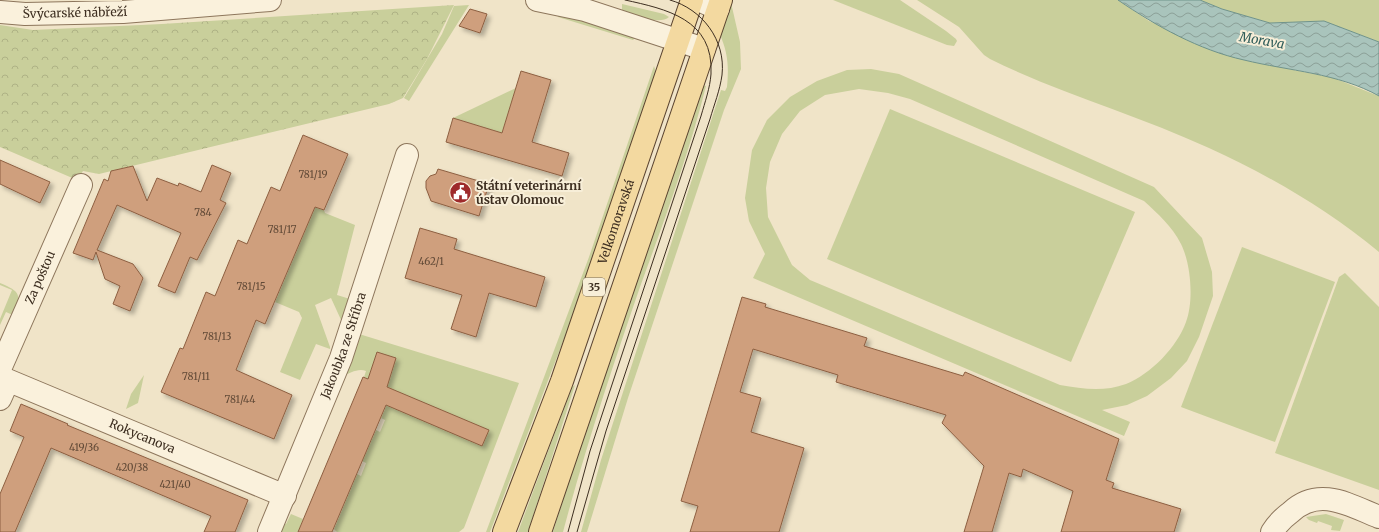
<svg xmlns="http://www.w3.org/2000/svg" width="1379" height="532" viewBox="0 0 1379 532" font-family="Merriweather,serif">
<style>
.green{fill:#c9cf9b;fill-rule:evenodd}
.park{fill:url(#park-crowns)}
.water{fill:url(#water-waves);stroke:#6f938a}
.building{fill:#cf9f7d;stroke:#8d5f41;filter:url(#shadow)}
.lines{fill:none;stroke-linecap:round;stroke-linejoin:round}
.minor-casing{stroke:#8d765c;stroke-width:24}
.major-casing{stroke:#5b4430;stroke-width:24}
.minor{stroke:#faf1dc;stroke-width:22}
.major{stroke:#f3d9a0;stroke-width:22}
.tram{stroke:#3d2e20;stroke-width:1}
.labels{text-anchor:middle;stroke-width:4;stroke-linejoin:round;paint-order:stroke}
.number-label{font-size:10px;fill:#624a37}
.shield{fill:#f7eed8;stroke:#756857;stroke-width:1}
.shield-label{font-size:11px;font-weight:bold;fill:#3d2e20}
.street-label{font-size:12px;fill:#3d2e20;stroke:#f7eed8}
.poi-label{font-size:12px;font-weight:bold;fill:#3d2e20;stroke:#f7eed8;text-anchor:start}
.water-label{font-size:13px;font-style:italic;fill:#2f5d5a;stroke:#f7eed8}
</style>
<defs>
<pattern id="park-crowns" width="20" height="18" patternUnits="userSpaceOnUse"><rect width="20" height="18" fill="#c9cf9b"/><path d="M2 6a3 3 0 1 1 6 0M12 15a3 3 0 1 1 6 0" fill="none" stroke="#aeb285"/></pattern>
<pattern id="water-waves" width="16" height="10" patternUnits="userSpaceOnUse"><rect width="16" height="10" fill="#a9c4bc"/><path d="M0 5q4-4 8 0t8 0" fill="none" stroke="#8ba098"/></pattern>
<filter id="shadow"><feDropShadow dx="3.5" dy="3.5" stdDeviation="2" flood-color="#0004"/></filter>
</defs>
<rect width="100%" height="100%" fill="#f0e4c8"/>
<!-- green -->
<g class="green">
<path d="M732 0V7L740 42 741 69 724 110 628 398 587 532H581L601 460 721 90 725 91 727 87C729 67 728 51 719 33Z"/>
<polygon points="833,0 900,0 946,31 956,39 957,41 954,46 947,45"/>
<path d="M917 0H1118L1149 21 1244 60 1334 78 1376 95 1379 96V252C1327 209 1270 176 1209 148 1138 115 1061 94 990 59L984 55 959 27Z"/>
<polygon points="1200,0 1379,0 1379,42 1324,21 1270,23 1222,9"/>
<path d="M622 4 664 14 669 17C661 25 630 16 622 10Z"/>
<polygon points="469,5 409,101 404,98 442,34 454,6"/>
<polygon points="556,12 635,38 633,40 558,17"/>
<polygon points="654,66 656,72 580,297 490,532 486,532 589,257"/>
<path d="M871 69 899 74 1154 187 1202 238 1212 272 1213 296 1199 337 1187 361 1171 378 1147 396 1127 405 1102 410 1130 422 1124 436 753 278 765 254 749 221 745 198 752 150 767 120 790 97 817 81 847 70ZM859 89 888 93 910 99 1144 201C1158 214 1172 226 1181 244 1191 264 1194 301 1186 322 1177 347 1151 374 1126 384 1104 392 1083 389 1060 385L810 280 792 265 768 217 766 188 770 162 782 134 800 111 825 95Z"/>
<path d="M702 85 706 86C689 154 664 221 640 287 612 368 585 449 563 532H553L577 454Z"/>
<polygon points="516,88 502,133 453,118"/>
<polygon points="890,109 1135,212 1071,362 827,259"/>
<polygon points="315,207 324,210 325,213 355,225 337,295 350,299 342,322 331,298 315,305 330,347 330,349 316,344 300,380 280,372 302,318 299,312 275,302"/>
<polygon points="1242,247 1335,282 1275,442 1181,407"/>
<polygon points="1345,273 1379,307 1379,490 1275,453 1339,277"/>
<path d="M0 283C21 292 21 294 15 316L6 312 0 325V319L12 290 0 285Z"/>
<path d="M359 334 519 383 464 528 459 532H337L334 529 357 474 361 476 366 463 362 461 376 430 380 432 385 420 381 418 393 390 364 377 366 371C358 368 350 373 342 377Z"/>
<polygon points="144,375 138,403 126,409 131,394"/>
<polygon points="575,385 528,532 518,532 572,387"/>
<polygon points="291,514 303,519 298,532 277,532 281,522 286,524"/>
<polygon points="1326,514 1344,520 1340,531 1331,530 1332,526 1318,521 1317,523 1309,520 1306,517"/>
</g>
<!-- park -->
<polygon class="park" points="454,5 427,59 403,98 389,104 99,174 83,171 77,180 0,147 0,25 33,30 162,24"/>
<!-- water -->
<path class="water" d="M1118 0H1200L1222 9 1270 23 1324 21 1379 42V96C1338 73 1289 71 1244 60 1199 50 1156 26 1118 0Z"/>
<!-- building -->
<g class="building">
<polygon points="470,9 487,14 480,33 459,26"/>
<polygon points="521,71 551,80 532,142 569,153 562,176 446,142 453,118 502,133"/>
<polygon points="303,135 348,154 324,210 315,207 265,324 256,320 236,370 292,395 274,439 161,392 180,348 183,349 206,292 215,296 238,240 247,244 271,187 280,191"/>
<polygon points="0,160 50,182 40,203 0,184"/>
<polygon points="212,165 231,173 220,200 226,203 197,260 190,257 175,293 158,286 181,233 117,205 97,250 133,264 143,278 130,311 113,304 120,286 105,279 96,252 93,260 73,253 104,179 108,181 111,171 133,166 147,201 157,178 178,186 179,183 201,192"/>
<polygon points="438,169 489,184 479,216 431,201 426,188 426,181 430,176 436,174"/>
<polygon points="420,228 457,239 454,249 545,277 536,307 489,293 476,337 451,329 462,295 405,278"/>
<polygon points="742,297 766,304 765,307 867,338 864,346 963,376 965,372 1119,439 1106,480 1114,483 1112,488 1181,509 1174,532 1061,532 1073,491 1023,469 1021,477 1009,473 992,532 964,532 984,466 942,423 946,415 836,382 838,375 753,349 740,392 761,398 751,432 804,448 779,532 690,532 698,506 681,501"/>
<polygon points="377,352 396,358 387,387 489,430 482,446 386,405 332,532 298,532 363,377 368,379"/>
<polygon points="21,404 68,424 67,425 248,500 235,532 204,532 211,516 51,448 15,532 0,532 0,494 24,437 10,431"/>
</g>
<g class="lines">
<defs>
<g id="minor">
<polyline points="537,0 585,10 704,49"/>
<polyline points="699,0 718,9"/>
<path id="s1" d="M0 12 25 14 123 12 270 0"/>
<path id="s2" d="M0 369 81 185"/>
<path id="s3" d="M0 377 285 496"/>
<polyline points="0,399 8,381"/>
<path id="s4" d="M269 532 341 358 407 155"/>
<path d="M1272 532C1277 524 1283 518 1291 512 1319 486 1349 505 1379 517"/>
</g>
<g id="major">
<path id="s5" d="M504 532 562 381 692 0"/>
<polyline points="540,532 721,0"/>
</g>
</defs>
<!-- minor casing -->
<use href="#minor" class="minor-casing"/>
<!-- major casing -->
<use href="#major" class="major-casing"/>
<!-- minor -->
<use href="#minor" class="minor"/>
<!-- major -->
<use href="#major" class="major"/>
<!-- tram -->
<g class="tram">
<path d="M568 532 590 451 701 116C705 102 710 88 711 74 714 19 666 9 625 0"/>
<path d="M577 532 606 431 710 119C714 105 720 90 722 75 726 40 702 9 670 0"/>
</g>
</g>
<!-- icons -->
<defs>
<symbol id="civic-disc" viewBox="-11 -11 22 22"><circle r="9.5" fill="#9e2a2b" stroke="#f7eed8"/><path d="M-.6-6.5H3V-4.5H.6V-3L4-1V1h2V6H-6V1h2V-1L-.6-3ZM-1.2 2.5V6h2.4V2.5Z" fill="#fff"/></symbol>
</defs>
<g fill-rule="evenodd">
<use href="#civic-disc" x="448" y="180" width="25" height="25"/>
</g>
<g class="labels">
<!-- number labels -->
<g class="number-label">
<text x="313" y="178">781/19</text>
<text x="203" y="216">784</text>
<text x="282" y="233">781/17</text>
<text x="431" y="265">462/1</text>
<text x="251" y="290">781/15</text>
<text x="217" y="340">781/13</text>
<text x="196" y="380">781/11</text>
<text x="240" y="403">781/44</text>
<text x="84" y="451">419/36</text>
<text x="132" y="471">420/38</text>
<text x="175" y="488">421/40</text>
</g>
<!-- shield labels -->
<rect class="shield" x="583" y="278" width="22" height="18" rx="3"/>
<g class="shield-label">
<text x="594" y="291">35</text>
</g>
<!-- street labels -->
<g class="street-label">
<text dy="4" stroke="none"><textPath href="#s1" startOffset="75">Švýcarské nábřeží</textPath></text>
<text dy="4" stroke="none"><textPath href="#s5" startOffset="330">Velkomoravská</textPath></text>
<text dy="4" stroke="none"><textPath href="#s2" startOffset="100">Za poštou</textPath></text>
<text dy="4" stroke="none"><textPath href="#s4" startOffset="201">Jakoubka ze Stříbra</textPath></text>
<text dy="4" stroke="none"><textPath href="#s3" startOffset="154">Rokycanova</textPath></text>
</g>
<!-- poi labels -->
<g class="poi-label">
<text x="476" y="190">Státní veterinární<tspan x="476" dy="14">ústav Olomouc</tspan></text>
</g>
<!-- water labels -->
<g class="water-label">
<text transform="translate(1262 40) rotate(10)" y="5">Morava</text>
</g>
</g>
</svg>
